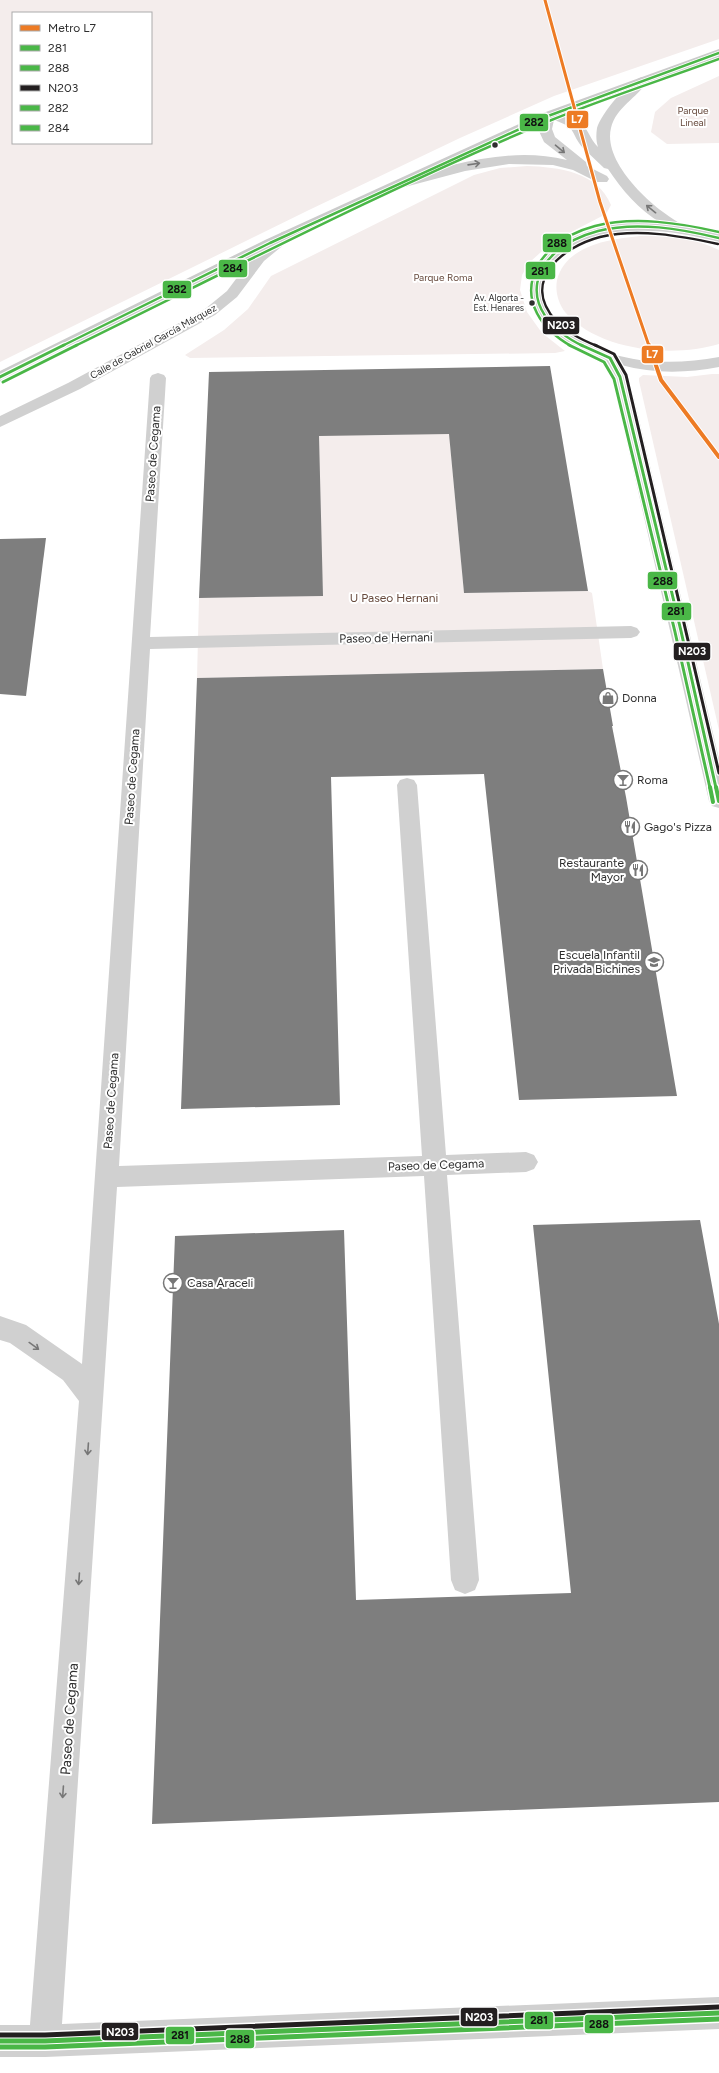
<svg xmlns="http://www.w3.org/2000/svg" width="719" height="2073" viewBox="0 0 719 2073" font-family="Figtree,sans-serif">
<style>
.green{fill:#f4edec;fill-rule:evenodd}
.building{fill:#7e7e7e}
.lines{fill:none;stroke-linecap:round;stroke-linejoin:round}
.street{fill:#d0d0d0;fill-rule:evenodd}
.secondary{fill:#cbcbcb;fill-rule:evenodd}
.bus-1-far3-casing{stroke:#fff;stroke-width:4.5}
.bus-1-far2-casing{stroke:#fff;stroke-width:5.5}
.bus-1-far1-casing{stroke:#fff;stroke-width:7}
.bus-1-casing{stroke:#fff;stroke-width:8}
.bus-2-far3-casing{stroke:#fff;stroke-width:4.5}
.bus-2-far2-casing{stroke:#fff;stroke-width:5.5}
.bus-2-far1-casing{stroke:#fff;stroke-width:7}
.bus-2-casing{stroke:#fff;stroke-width:8}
.bus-3-far2-casing{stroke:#fff;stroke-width:4.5}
.bus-3-far1-casing{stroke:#fff;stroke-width:5.5}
.bus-3-casing{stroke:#fff;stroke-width:8}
.bus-4-far1-casing{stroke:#fff;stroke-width:4.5}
.bus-4-casing{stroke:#fff;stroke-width:5.5}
.bus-5-far1-casing{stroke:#fff;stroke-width:4.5}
.bus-5-casing{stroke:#fff;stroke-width:5.5}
.bus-1-far3{stroke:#4ab747;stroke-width:2.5}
.bus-1-far2{stroke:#4ab747;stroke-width:3}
.bus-1-far1{stroke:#4ab747;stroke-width:4}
.bus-1{stroke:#4ab747;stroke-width:5}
.bus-2-far3{stroke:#4ab747;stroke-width:2.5}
.bus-2-far2{stroke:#4ab747;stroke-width:3}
.bus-2-far1{stroke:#4ab747;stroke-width:4}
.bus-2{stroke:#4ab747;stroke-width:5}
.bus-3-far2{stroke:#231f20;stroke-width:2.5}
.bus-3-far1{stroke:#231f20;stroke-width:3}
.bus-3{stroke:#231f20;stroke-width:5}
.bus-4-far1{stroke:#4ab747;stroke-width:2.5}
.bus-4{stroke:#4ab747;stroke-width:3}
.bus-5-far1{stroke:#4ab747;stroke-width:2.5}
.bus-5{stroke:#4ab747;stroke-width:3}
.metro-1-far1-casing{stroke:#fff;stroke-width:5}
.metro-1-casing{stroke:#fff;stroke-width:6}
.metro-1-far1{stroke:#ed7b24;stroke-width:3}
.metro-1{stroke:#ed7b24;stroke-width:4}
.oneway{stroke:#777}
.bus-dot{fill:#2e2e2e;stroke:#fff;stroke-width:1.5}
.labels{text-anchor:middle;stroke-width:4;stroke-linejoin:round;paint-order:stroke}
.far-bus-label{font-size:9px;fill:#2e2e2e;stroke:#fff;text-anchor:end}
.far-park-label{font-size:10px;fill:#674a3d;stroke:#fff}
.far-street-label{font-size:10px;fill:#2e2e2e;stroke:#fff}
.street-label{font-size:12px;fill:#2e2e2e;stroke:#fff}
.park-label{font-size:12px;fill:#674a3d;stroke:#fff}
.poi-label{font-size:12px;fill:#2e2e2e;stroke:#fff;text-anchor:start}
.near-street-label{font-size:14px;fill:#2e2e2e;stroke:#fff}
.line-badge{stroke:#fff;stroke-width:1.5}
.badge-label{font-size:11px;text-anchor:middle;font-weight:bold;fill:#fff}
.pale-badge-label{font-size:11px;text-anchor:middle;font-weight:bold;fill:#111}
</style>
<rect width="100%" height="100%" fill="#fff"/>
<!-- green -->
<g class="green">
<path d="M0 0H719V39L554 96 460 138 309 210 0 362ZM13 13H151V143H13Z"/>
<polygon points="719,76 719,143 667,144 651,132 655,112 671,98"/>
<path d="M527 166C558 167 598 172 611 205L606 214 552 242 530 262 522 275 520 290 527 312 542 333 565 351 555 353 190 358 185 355 224 330 248 309 271 276 474 175 500 168Z"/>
<path d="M640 236C667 236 695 238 719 250V344C673 358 598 351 565 312 558 303 555 291 557 280 566 245 610 239 640 236Z"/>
<polygon points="712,374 719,374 719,730 639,381 639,378 643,375 687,377"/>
<path d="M452 430 450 444 464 593 588 591 592 593 603 669 197 678 199 598 323 595 315 432C361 437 406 436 452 430Z"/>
</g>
<!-- building -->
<g class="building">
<polygon points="550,366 588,591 464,593 449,434 319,436 323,596 199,598 209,372"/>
<polygon points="46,538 26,696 0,694 0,539"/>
<polygon points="603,669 613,726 612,726 626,797 677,1096 519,1100 484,774 331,777 340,1105 181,1109 197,678"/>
<polygon points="700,1220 719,1324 719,1802 152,1824 175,1236 344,1230 356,1600 571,1593 533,1225"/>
</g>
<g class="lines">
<!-- street -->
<g class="street">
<path d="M642 77 648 81C637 98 616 107 611 128 602 164 657 213 686 226 696 230 709 231 719 234V242C667 229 614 222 567 252 557 259 547 267 544 279 540 297 549 313 562 325 603 364 666 367 719 357V367C687 373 654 374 621 365L628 377 634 398 719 759V808L712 806 709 801 612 377C610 373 607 364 603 361 598 356 585 354 578 351 572 348 566 344 560 340 524 314 516 272 557 246 587 227 625 219 661 223 639 210 622 190 608 169L604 168C597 161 590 155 583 148 570 133 578 128 554 120L552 129 555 137 586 162 587 166 607 176 609 179 607 182H597L573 170 553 165 509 164 465 171 401 188 396 187 394 184 396 181C451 165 509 146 567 160L544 142 538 129 543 113C558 110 577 116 586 129 590 135 592 141 598 147 596 141 596 135 597 128 601 114 628 81 642 77Z"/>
<polygon points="287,231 292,232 294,235 292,238 264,261 237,297 215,315 80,389 0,427 0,416 68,383 205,309 227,291 254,255 282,232"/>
<polygon points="158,373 164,375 166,378 150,637 631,626 637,628 640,632 637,636 631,638 150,649 119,1166 422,1156 397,785 400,780 407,778 414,780 417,785 446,1155 526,1152 534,1155 538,1162 534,1169 526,1172 447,1175 479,1580 475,1590 465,1594 455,1590 451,1580 424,1176 117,1187 62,2024 719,1997 719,2029 45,2057 0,2057 0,2025 30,2025 79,1401 63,1380 10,1343 0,1340 0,1316 26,1325 82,1364 150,378 152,375"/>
</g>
<!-- secondary -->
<polygon class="secondary" points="719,49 719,57 553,119 275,246 0,382 0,371 265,240 543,113"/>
<defs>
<path id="bus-1-far3" d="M583 346C512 312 527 250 598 231 637 221 681 229 719 238"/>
<polyline id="bus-1-far2" points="581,345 610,358 620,377 681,631 716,788"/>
<polyline id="bus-1-far1" points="716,787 719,801"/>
<polyline id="bus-1" points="0,2041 45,2041 719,2013"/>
<path id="bus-2-far3" d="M571 346C504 307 528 244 595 226 635 216 680 223 719 232"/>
<polyline id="bus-2-far2" points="569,345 604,362 614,379 675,632 710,788"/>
<polyline id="bus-2-far1" points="710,787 713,802"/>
<polyline id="bus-2" points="0,2047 45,2047 719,2019"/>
<path id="bus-3-far2" d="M597 346C582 340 567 333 556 321 520 281 562 247 600 237 638 228 681 236 718 244"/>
<polyline id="bus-3-far1" points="595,345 614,354 626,375 719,773"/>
<polyline id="bus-3" points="0,2035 45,2035 719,2007"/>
<polyline id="bus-4-far1" points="62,346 270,243 548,116 719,53"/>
<polyline id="bus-4" points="0,377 64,345"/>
<path id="bus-5-far1" d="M75 346C232 269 388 188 549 121 605 98 662 80 719 59"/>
<polyline id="bus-5" points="3,382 77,345"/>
</defs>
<!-- bus-1-far3 casing -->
<use href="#bus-1-far3" class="bus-1-far3-casing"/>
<!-- bus-1-far2 casing -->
<use href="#bus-1-far2" class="bus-1-far2-casing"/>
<!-- bus-1-far1 casing -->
<use href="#bus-1-far1" class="bus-1-far1-casing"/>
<!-- bus-1 casing -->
<use href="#bus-1" class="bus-1-casing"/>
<!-- bus-2-far3 casing -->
<use href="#bus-2-far3" class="bus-2-far3-casing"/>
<!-- bus-2-far2 casing -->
<use href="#bus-2-far2" class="bus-2-far2-casing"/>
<!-- bus-2-far1 casing -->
<use href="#bus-2-far1" class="bus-2-far1-casing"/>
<!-- bus-2 casing -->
<use href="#bus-2" class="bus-2-casing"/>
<!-- bus-3-far2 casing -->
<use href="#bus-3-far2" class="bus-3-far2-casing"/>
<!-- bus-3-far1 casing -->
<use href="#bus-3-far1" class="bus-3-far1-casing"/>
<!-- bus-3 casing -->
<use href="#bus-3" class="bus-3-casing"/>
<!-- bus-4-far1 casing -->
<use href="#bus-4-far1" class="bus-4-far1-casing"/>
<!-- bus-4 casing -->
<use href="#bus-4" class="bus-4-casing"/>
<!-- bus-5-far1 casing -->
<use href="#bus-5-far1" class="bus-5-far1-casing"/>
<!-- bus-5 casing -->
<use href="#bus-5" class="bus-5-casing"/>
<!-- bus-1-far3 -->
<use href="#bus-1-far3" class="bus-1-far3"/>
<!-- bus-1-far2 -->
<use href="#bus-1-far2" class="bus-1-far2"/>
<!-- bus-1-far1 -->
<use href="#bus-1-far1" class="bus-1-far1"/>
<!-- bus-1 -->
<use href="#bus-1" class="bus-1"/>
<!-- bus-2-far3 -->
<use href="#bus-2-far3" class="bus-2-far3"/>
<!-- bus-2-far2 -->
<use href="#bus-2-far2" class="bus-2-far2"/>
<!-- bus-2-far1 -->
<use href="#bus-2-far1" class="bus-2-far1"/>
<!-- bus-2 -->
<use href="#bus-2" class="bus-2"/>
<!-- bus-3-far2 -->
<use href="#bus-3-far2" class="bus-3-far2"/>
<!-- bus-3-far1 -->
<use href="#bus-3-far1" class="bus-3-far1"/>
<!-- bus-3 -->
<use href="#bus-3" class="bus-3"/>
<!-- bus-4-far1 -->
<use href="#bus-4-far1" class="bus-4-far1"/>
<!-- bus-4 -->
<use href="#bus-4" class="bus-4"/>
<!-- bus-5-far1 -->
<use href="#bus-5-far1" class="bus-5-far1"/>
<!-- bus-5 -->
<use href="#bus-5" class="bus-5"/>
<defs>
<polyline id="metro-1-far1" points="545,0 600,202 649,346"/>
<polyline id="metro-1" points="649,345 661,380 719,457"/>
</defs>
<!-- metro-1-far1 casing -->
<use href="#metro-1-far1" class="metro-1-far1-casing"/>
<!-- metro-1 casing -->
<use href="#metro-1" class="metro-1-casing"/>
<!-- metro-1-far1 -->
<use href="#metro-1-far1" class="metro-1-far1"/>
<!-- metro-1 -->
<use href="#metro-1" class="metro-1"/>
</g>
<!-- one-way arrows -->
<defs><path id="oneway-shaft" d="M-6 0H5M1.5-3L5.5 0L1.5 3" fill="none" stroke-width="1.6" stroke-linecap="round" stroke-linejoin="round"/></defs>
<g class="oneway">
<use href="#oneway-shaft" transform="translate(560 149) rotate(40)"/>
<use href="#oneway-shaft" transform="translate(474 164) rotate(-8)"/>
<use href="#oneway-shaft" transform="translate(651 209) rotate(-141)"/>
<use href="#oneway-shaft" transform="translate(34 1346) rotate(36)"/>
<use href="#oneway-shaft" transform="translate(88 1449) rotate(94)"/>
<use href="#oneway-shaft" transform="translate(79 1579) rotate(94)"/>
<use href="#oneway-shaft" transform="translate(63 1792) rotate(94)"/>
</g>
<!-- icons -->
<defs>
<symbol id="shop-ring" viewBox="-11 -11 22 22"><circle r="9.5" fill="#fff" stroke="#777" stroke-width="1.5"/><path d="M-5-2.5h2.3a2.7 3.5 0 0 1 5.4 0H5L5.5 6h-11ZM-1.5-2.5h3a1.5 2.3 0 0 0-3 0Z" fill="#777"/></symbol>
<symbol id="bar-ring" viewBox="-11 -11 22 22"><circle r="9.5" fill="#fff" stroke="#777" stroke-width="1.5"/><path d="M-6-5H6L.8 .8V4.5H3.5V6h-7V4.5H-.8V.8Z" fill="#777"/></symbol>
<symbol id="restaurant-ring" viewBox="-11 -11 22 22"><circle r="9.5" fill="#fff" stroke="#777" stroke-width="1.5"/><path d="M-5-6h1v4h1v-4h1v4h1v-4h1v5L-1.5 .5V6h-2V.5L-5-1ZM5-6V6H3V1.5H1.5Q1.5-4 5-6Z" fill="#777"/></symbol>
<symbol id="school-ring" viewBox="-11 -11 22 22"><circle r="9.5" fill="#fff" stroke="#777" stroke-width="1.5"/><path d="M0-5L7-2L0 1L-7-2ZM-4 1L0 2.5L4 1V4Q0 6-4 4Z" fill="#777"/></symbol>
</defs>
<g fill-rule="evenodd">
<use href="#shop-ring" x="597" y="687" width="22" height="22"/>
<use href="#bar-ring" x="612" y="769" width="22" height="22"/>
<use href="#restaurant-ring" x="619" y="816" width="22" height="22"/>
<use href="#restaurant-ring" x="627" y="859" width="22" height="22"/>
<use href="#school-ring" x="643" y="951" width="22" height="22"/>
<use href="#bar-ring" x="162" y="1272" width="22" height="22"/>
</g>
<!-- markers -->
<g class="bus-dot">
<circle cx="495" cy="145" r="3.5"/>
<circle cx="532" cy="303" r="3.5"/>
</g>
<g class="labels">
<!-- far-bus labels -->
<g class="far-bus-label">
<text x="524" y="301">Av. Algorta -<tspan x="524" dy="10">Est. Henares</tspan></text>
</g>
<!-- far-park labels -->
<g class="far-park-label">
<text x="693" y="114">Parque<tspan x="693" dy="12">Lineal</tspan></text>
<text x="443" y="281">Parque Roma</text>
</g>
<!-- far-street labels -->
<g class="far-street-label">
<text transform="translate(153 341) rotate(-29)" y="4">Calle de Gabriel García Márquez</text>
</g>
<!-- street labels -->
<g class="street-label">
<text transform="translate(153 454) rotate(-86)" y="4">Paseo de Cegama</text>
<text transform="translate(386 638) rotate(-1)" y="4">Paseo de Hernani</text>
<text transform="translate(132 777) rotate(-86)" y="4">Paseo de Cegama</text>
<text transform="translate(111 1101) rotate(-86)" y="4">Paseo de Cegama</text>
<text transform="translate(436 1165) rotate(-2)" y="4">Paseo de Cegama</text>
</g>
<!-- park labels -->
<g class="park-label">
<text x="394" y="602">U Paseo Hernani</text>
</g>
<!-- poi labels -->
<g class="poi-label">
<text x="622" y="702">Donna</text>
<text x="637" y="784">Roma</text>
<text x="644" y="831">Gago's Pizza</text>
<text x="624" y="867" text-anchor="end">Restaurante<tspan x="624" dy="14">Mayor</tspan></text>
<text x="640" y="959" text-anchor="end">Escuela Infantil<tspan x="640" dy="14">Privada Bichines</tspan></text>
<text x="187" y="1287">Casa Araceli</text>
</g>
<!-- near-street labels -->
<g class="near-street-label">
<text transform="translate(69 1719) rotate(-86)" y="5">Paseo de Cegama</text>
</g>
</g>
<g class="line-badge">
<rect x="566" y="110" width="23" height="19" rx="4" fill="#ed7b24"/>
<rect x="519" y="113" width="30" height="19" rx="4" fill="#4ab747"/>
<rect x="542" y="233" width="30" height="20" rx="4" fill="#4ab747"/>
<rect x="218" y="259" width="30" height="19" rx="4" fill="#4ab747"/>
<rect x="525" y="261" width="31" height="19" rx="4" fill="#4ab747"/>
<rect x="162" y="280" width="30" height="19" rx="4" fill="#4ab747"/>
<rect x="542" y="316" width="38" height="19" rx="4" fill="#231f20"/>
<rect x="641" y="345" width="23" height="19" rx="4" fill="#ed7b24"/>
<rect x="647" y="571" width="31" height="19" rx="4" fill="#4ab747"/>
<rect x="661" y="602" width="31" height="19" rx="4" fill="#4ab747"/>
<rect x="673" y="642" width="38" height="19" rx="4" fill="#231f20"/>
<rect x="460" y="2007" width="38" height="20" rx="4" fill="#231f20"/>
<rect x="524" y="2011" width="30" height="19" rx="4" fill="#4ab747"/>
<rect x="584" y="2014" width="30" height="20" rx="4" fill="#4ab747"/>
<rect x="101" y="2022" width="38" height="19" rx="4" fill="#231f20"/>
<rect x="165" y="2026" width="30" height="19" rx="4" fill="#4ab747"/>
<rect x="225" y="2029" width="30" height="20" rx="4" fill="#4ab747"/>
</g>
<g class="badge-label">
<text x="577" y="123">L7</text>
<text x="561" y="329">N203</text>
<text x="652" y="358">L7</text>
<text x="692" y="655">N203</text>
<text x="479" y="2021">N203</text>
<text x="120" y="2036">N203</text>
</g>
<g class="pale-badge-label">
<text x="534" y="126">282</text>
<text x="557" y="247">288</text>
<text x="233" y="272">284</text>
<text x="540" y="275">281</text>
<text x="177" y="293">282</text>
<text x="663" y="585">288</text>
<text x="676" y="615">281</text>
<text x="539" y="2024">281</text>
<text x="599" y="2028">288</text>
<text x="180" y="2039">281</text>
<text x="240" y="2043">288</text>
</g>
<!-- legend -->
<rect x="12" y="12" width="140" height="132" fill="#ffffff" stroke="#ababab"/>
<rect x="20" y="25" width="20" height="6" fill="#ed7b24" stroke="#ababab"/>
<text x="48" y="32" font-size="12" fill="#2e2e2e">Metro L7</text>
<rect x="20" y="45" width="20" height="6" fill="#4ab747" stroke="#ababab"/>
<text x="48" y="52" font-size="12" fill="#2e2e2e">281</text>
<rect x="20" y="65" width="20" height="6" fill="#4ab747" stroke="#ababab"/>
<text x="48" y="72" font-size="12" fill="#2e2e2e">288</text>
<rect x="20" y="85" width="20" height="6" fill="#231f20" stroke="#ababab"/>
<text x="48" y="92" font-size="12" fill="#2e2e2e">N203</text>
<rect x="20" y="105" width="20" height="6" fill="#4ab747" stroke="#ababab"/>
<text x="48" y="112" font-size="12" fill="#2e2e2e">282</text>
<rect x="20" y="125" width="20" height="6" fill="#4ab747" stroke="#ababab"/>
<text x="48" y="132" font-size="12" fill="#2e2e2e">284</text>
</svg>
